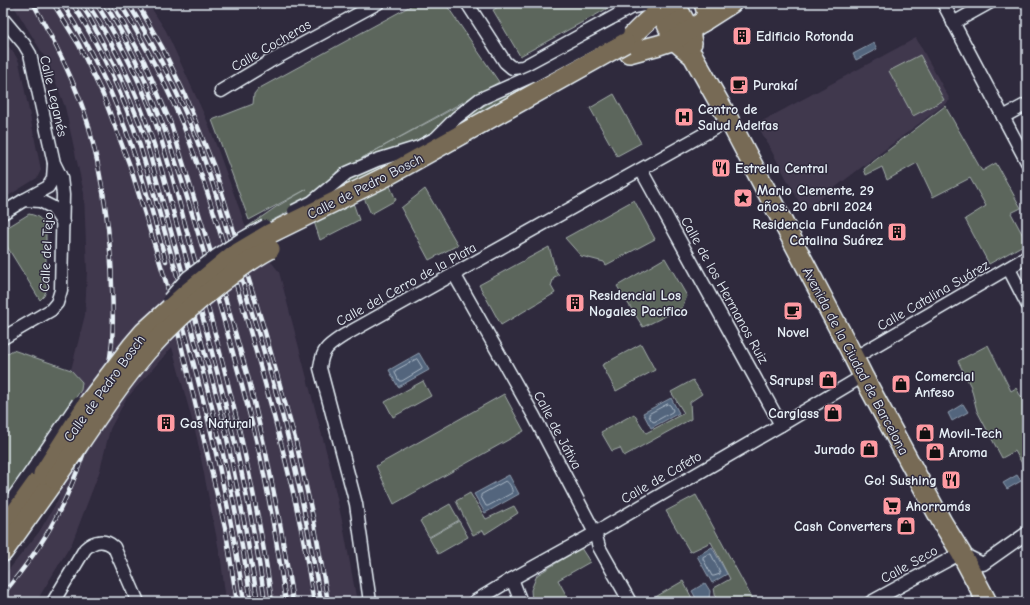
<svg xmlns="http://www.w3.org/2000/svg" width="1030" height="605" viewBox="0 0 1030 605" font-family="'Comic Neue',sans-serif">
<style>
.built{fill:#41384e}
.green{fill:#5c665b;stroke:#a2acaa}
.water{fill:#52657d;stroke:#8e9dae}
.lines{fill:none;stroke-linecap:round;stroke-linejoin:round}
.shore{stroke:#acb9c7;stroke-width:1}
.street-casing{stroke:#e8f1f8;stroke-width:15}
.primary-casing{stroke:#e8f1f8;stroke-width:22}
.street{stroke:#2f2a3d;stroke-width:12}
.primary{stroke:#776a54;stroke-width:19}
.rail-casing{stroke:#e8f1f8;stroke-width:4.5}
.rail{stroke:#2f2a3d;stroke-width:3;stroke-dasharray:9;stroke-linecap:butt}
.street-bridge-casing{stroke:#e8f1f8;stroke-width:15;stroke-linecap:butt}
.primary-bridge-casing{stroke:#e8f1f8;stroke-width:22;stroke-linecap:butt}
.street-bridge{stroke:#2f2a3d;stroke-width:12}
.primary-bridge{stroke:#776a54;stroke-width:19}
.labels{text-anchor:middle;stroke-width:3;stroke-linejoin:round;paint-order:stroke}
.poi-label{font-size:14px;font-weight:bold;fill:#e8f1f8;stroke:#2f2a3d;text-anchor:start}
.street-label{font-size:14px;fill:#e8f1f8;stroke:#2f2a3d}
</style>
<rect width="100%" height="100%" fill="#2f2a3d"/>
<filter id="ink" filterUnits="userSpaceOnUse"><feTurbulence type="fractalNoise" baseFrequency=".025" numOctaves="2"/><feDisplacementMap in="SourceGraphic" scale="8" xChannelSelector="R" yChannelSelector="G"/><feConvolveMatrix kernelMatrix="1 2 1 2 8 2 1 2 1" color-interpolation-filters="sRGB"/></filter>
<g filter="url(#ink)">
<!-- built -->
<g class="built">
<polygon points="12,3 148,3 166,31 208,123 247,230 279,272 328,458 343,525 357,602 226,602 221,560 197,438 172,347 126,399 110,429 100,470 72,543 36,602 3,602 3,577 39,532 58,500 81,390 82,382 71,370 85,315 87,271 84,193 65,107 49,64"/>
<polygon points="916,38 950,100 804,211 757,124"/>
<polygon points="3,41 14,53 19,62 41,170 37,178 3,199"/>
</g>
<!-- green -->
<g class="green">
<path d="M416 3H445L499 82 362 158 469 100C464 106 459 112 454 116 426 141 391 153 357 163L355 162 336 172V175L352 177 405 155 384 172 396 200 371 214 359 186 349 191 359 220 320 240 307 200C293 209 258 231 243 230L276 207 307 189 249 220 212 120 253 104 254 94 258 89Z"/>
<polygon points="505,3 615,3 603,11 520,56 493,10"/>
<polygon points="588,54 442,140 466,116 480,108 519,86"/>
<polygon points="920,55 944,100 913,116 889,71"/>
<polygon points="614,94 641,143 617,156 590,108"/>
<polygon points="945,106 982,171 996,163 1021,208 1011,213 1027,243 989,264 965,219 986,206 970,178 933,197 917,163 887,180 882,167 866,175 864,169"/>
<polygon points="425,189 458,245 429,260 401,208"/>
<polygon points="634,200 655,239 606,265 604,262 581,256 565,238"/>
<path d="M29 214C39 216 42 219 46 228V291L44 296 40 300 3 240V230Z"/>
<polygon points="549,247 556,271 559,275 554,277 551,286 555,293 501,325 479,285"/>
<polygon points="665,258 687,296 682,308 643,327 617,286"/>
<polygon points="641,344 655,370 616,391 602,365"/>
<polygon points="988,345 1011,391 1016,388 1027,407 1027,468 1025,469 1015,451 1002,458 977,411 971,387 958,361"/>
<polygon points="13,350 71,370 82,382 81,390 3,505 3,356"/>
<polygon points="693,380 702,394 690,402 691,419 624,456 620,448 612,451 601,432 634,414 646,433 684,413 671,392"/>
<polygon points="423,381 431,396 393,417 385,402"/>
<polygon points="504,394 524,431 394,504 376,466"/>
<polygon points="470,493 486,519 514,506 518,513 485,534 483,530 473,535 456,501"/>
<polygon points="696,495 752,598 745,602 712,602 716,600 714,588 730,579 711,542 690,552 666,511"/>
<polygon points="450,504 459,520 429,537 420,521"/>
<polygon points="459,521 468,537 438,554 429,538"/>
<polygon points="581,548 590,562 558,580 570,602 532,602 531,590 537,575"/>
<polygon points="683,581 694,602 654,602 652,599"/>
</g>
<!-- water -->
<g class="water">
<polygon points="874,43 877,49 856,60 853,54"/>
<polygon points="419,353 429,370 398,387 389,370"/>
<polygon points="671,398 679,413 651,428 643,413"/>
<polygon points="963,404 968,412 952,421 948,413"/>
<polygon points="509,475 519,494 485,513 474,494"/>
<polygon points="1017,475 1021,481 1007,489 1003,483"/>
<polygon points="712,547 727,574 712,583 697,556"/>
<polygon points="705,583 710,591 709,599 705,602 698,602 692,591"/>
</g>
<g class="lines">
<!-- shore -->
<g class="shore">
<polygon points="417,359 422,367 422,369 402,381 399,381 395,373 395,371"/>
<polygon points="668,404 670,405 673,410 672,412 654,422 652,421 649,416 649,414"/>
<path d="M506 481C509 482 513 489 512 493L488 506H486L481 497V495Z"/>
<polygon points="709,554 711,554 720,572 720,574 714,576 712,576 703,559 703,557"/>
</g>
<defs>
<g id="street">
<polyline points="467,3 505,62 512,68 523,67 630,8 644,5 661,9"/>
<polyline points="943,3 1027,162"/>
<polyline points="3,19 24,44 30,54 54,163 61,177 63,195 61,290 57,303 51,310 3,338"/>
<polyline points="953,23 989,3"/>
<polyline points="221,91 269,62 378,3"/>
<polyline points="1003,117 1027,104"/>
<polyline points="641,170 781,425"/>
<polyline points="24,200 48,187 53,179 54,164"/>
<polyline points="3,213 24,200 40,201 52,207 63,223"/>
<polyline points="1009,269 1027,304"/>
<polyline points="454,274 534,416 595,533 599,547 630,602"/>
<polyline points="854,358 1027,257"/>
<polyline points="3,512 33,469"/>
<polyline points="512,579 521,602"/>
<path d="M53 602 85 549C94 540 105 539 114 547L138 602"/>
<path d="M370 602 356 504 320 368C322 349 328 346 343 336L729 120"/>
<polyline points="474,602 512,579 595,533 781,425 863,376"/>
<polyline points="871,602 961,553 983,564 1027,533"/>
</g>
<g id="primary">
<polyline points="657,3 674,40 693,56 729,120 848,346 863,376 942,522 961,553 987,602"/>
<polyline points="675,3 690,31 692,43"/>
<polyline points="703,22 707,13 704,3"/>
<path d="M625 43C640 27 654 13 673 3"/>
<polyline points="629,53 659,45 674,40 732,3"/>
<polyline points="3,530 43,474"/>
<polyline points="3,552 55,479"/>
</g>
</defs>
<!-- street casing -->
<use href="#street" class="street-casing"/>
<!-- primary casing -->
<use href="#primary" class="primary-casing"/>
<!-- street -->
<use href="#street" class="street"/>
<!-- primary -->
<use href="#primary" class="primary"/>
<defs>
<g id="rail">
<polyline points="53,3 79,45 103,95 130,166 166,282 226,532 237,602"/>
<path d="M62 3C80 31 96 61 110 91 134 145 150 204 166 261"/>
<path d="M72 3C101 48 123 95 140 146 165 231 189 317 211 403 227 469 242 535 251 602"/>
<polyline points="80,3 88,15 122,80 144,134 223,419 245,526 258,602"/>
<path d="M87 3C122 55 145 111 162 171 201 314 245 455 265 602"/>
<path d="M96 3C121 43 143 86 158 130 173 174 183 219 196 264 227 375 256 487 272 602"/>
<path d="M104 3C151 76 176 160 201 243 222 313 243 384 260 456 271 504 278 553 286 602"/>
<polyline points="112,3 144,61 171,124 226,301 248,377 266,453 281,529 293,602"/>
<path d="M120 3C145 44 167 86 185 130 205 180 220 233 236 284 260 363 283 443 300 524 306 550 309 576 314 602"/>
<path d="M128 3C157 50 182 100 201 151 218 196 230 242 244 287 259 336 275 385 287 434 301 489 311 546 321 602"/>
<polyline points="137,3 162,47 185,95 214,167 265,332 296,442 314,522 328,602"/>
<path d="M181 317C207 410 231 506 244 602"/>
<path d="M3 594C22 571 40 548 54 521 78 478 93 429 104 381 107 371 110 361 111 350 114 330 113 308 112 287 111 233 103 180 89 127 77 85 54 41 33 3"/>
</g>
</defs>
<!-- rail casing -->
<use href="#rail" class="rail-casing"/>
<!-- rail -->
<use href="#rail" class="rail"/>
<defs>
<g id="street-bridge">
<polyline points="294,211 312,202 347,173 377,160 419,147 436,138 456,118 480,99 532,76 618,30"/>
<polyline points="169,299 188,277 216,256 243,238 265,226"/>
<polyline points="33,469 78,403"/>
</g>
<g id="primary-bridge">
<polyline points="43,474 87,405 132,346 144,332 187,293 231,257 271,233 385,177 625,43"/>
<path d="M55 479C85 436 113 391 147 351 168 327 192 305 218 285 234 272 251 259 270 249"/>
</g>
</defs>
<!-- street-bridge casing -->
<use href="#street-bridge" class="street-bridge-casing"/>
<!-- primary-bridge casing -->
<use href="#primary-bridge" class="primary-bridge-casing"/>
<!-- street-bridge -->
<use href="#street-bridge" class="street-bridge"/>
<!-- primary-bridge -->
<use href="#primary-bridge" class="primary-bridge"/>
</g>
</g>
<!-- icons -->
<defs>
<symbol id="building-square" viewBox="-11 -11 22 22"><rect x="-9" y="-9" width="18" height="18" rx="4" fill="#ff9aa2" stroke="#2f2a3d"/><path d="M-4-6H4V6H1V3H-1V6H-4ZM-2.5-4.3h1.7v1.8h-1.7ZM.8-4.3h1.7v1.8H.8ZM-2.5-1h1.7V.8h-1.7ZM.8-1h1.7V.8H.8Z" fill="#111"/></symbol>
<symbol id="cafe-square" viewBox="-11 -11 22 22"><rect x="-9" y="-9" width="18" height="18" rx="4" fill="#ff9aa2" stroke="#2f2a3d"/><path d="M-5.5-4.5H6V0H3Q3 3.5 0 3.5H-2.5Q-5.5 3.5-5.5 0ZM3-3.2v2h1.7v-2ZM-6 4.5H4V6H-6Z" fill="#111"/></symbol>
<symbol id="hospital-square" viewBox="-11 -11 22 22"><rect x="-9" y="-9" width="18" height="18" rx="4" fill="#ff9aa2" stroke="#2f2a3d"/><path d="M-5-5h3v3.5h4V-5h3V5h-3V1.5h-4V5h-3Z" fill="#111"/></symbol>
<symbol id="restaurant-square" viewBox="-11 -11 22 22"><rect x="-9" y="-9" width="18" height="18" rx="4" fill="#ff9aa2" stroke="#2f2a3d"/><path d="M-5-6h1v4h1v-4h1v4h1v-4h1v5L-1.5 .5V6h-2V.5L-5-1ZM5-6V6H3V1.5H1.5Q1.5-4 5-6Z" fill="#111"/></symbol>
<symbol id="sight-square" viewBox="-11 -11 22 22"><rect x="-9" y="-9" width="18" height="18" rx="4" fill="#ff9aa2" stroke="#2f2a3d"/><path d="M0-6L1.8-2.2L6-1.7L2.9 1.2L3.7 5.4L0 3.3L-3.7 5.4L-2.9 1.2L-6-1.7L-1.8-2.2Z" fill="#111"/></symbol>
<symbol id="shop-square" viewBox="-11 -11 22 22"><rect x="-9" y="-9" width="18" height="18" rx="4" fill="#ff9aa2" stroke="#2f2a3d"/><path d="M-5-2.5h2.3a2.7 3.5 0 0 1 5.4 0H5L5.5 6h-11ZM-1.5-2.5h3a1.5 2.3 0 0 0-3 0Z" fill="#111"/></symbol>
<symbol id="supermarket-square" viewBox="-11 -11 22 22"><rect x="-9" y="-9" width="18" height="18" rx="4" fill="#ff9aa2" stroke="#2f2a3d"/><path d="M-6-5.5h2.5l.6 2H6L4.5 2H-2.5L-4.4-4H-6ZM-1.5 3.2a1.3 1.3 0 1 0 .1 0ZM3 3.2a1.3 1.3 0 1 0 .1 0Z" fill="#111"/></symbol>
</defs>
<g fill-rule="evenodd">
<use href="#building-square" x="731" y="25" width="22" height="22"/>
<use href="#cafe-square" x="728" y="74" width="22" height="22"/>
<use href="#hospital-square" x="673" y="106" width="22" height="22"/>
<use href="#restaurant-square" x="710" y="157" width="22" height="22"/>
<use href="#sight-square" x="732" y="187" width="22" height="22"/>
<use href="#building-square" x="886" y="221" width="22" height="22"/>
<use href="#building-square" x="564" y="292" width="22" height="22"/>
<use href="#cafe-square" x="782" y="300" width="22" height="22"/>
<use href="#shop-square" x="817" y="369" width="22" height="22"/>
<use href="#shop-square" x="890" y="373" width="22" height="22"/>
<use href="#shop-square" x="822" y="402" width="22" height="22"/>
<use href="#building-square" x="155" y="412" width="22" height="22"/>
<use href="#shop-square" x="914" y="422" width="22" height="22"/>
<use href="#shop-square" x="858" y="438" width="22" height="22"/>
<use href="#shop-square" x="924" y="441" width="22" height="22"/>
<use href="#restaurant-square" x="940" y="469" width="22" height="22"/>
<use href="#supermarket-square" x="881" y="495" width="22" height="22"/>
<use href="#shop-square" x="895" y="515" width="22" height="22"/>
</g>
<g class="labels">
<!-- poi labels -->
<g class="poi-label">
<text x="756" y="41">Edificio Rotonda</text>
<text x="753" y="90">Purakaí</text>
<text x="698" y="114">Centro de<tspan x="698" dy="16">Salud Adelfas</tspan></text>
<text x="735" y="173">Estrella Central</text>
<text x="757" y="195">Mario Clemente, 29<tspan x="757" dy="16">años. 20 abril 2024</tspan></text>
<text x="883" y="229" text-anchor="end">Residencia Fundación<tspan x="883" dy="16">Catalina Suárez</tspan></text>
<text x="589" y="300">Residencial Los<tspan x="589" dy="16">Nogales Pacifico</tspan></text>
<text x="793" y="337" text-anchor="middle">Novel</text>
<text x="915" y="381">Comercial<tspan x="915" dy="16">Anfeso</tspan></text>
<text x="814" y="385" text-anchor="end">Sqrups!</text>
<text x="819" y="418" text-anchor="end">Carglass</text>
<text x="180" y="428">Gas Natural</text>
<text x="939" y="438">Movil-Tech</text>
<text x="855" y="454" text-anchor="end">Jurado</text>
<text x="949" y="457">Aroma</text>
<text x="937" y="485" text-anchor="end">Go! Sushing</text>
<text x="906" y="511">Ahorramás</text>
<text x="892" y="531" text-anchor="end">Cash Converters</text>
</g>
<!-- street labels -->
<g class="street-label">
<text transform="translate(271 45) rotate(-30)" y="5">Calle Cocheras</text>
<text transform="translate(54 96) rotate(77)" y="5">Calle Leganés</text>
<text transform="translate(365 186) rotate(-27)" y="5">Calle de Pedro Bosch</text>
<text transform="translate(46 252) rotate(-87)" y="5">Calle del Tejo</text>
<text transform="translate(406 284) rotate(-29)" y="5">Calle del Cerro de la Plata</text>
<text transform="translate(725 290) rotate(61)" y="5">Calle de los Hermanos Ruiz</text>
<text transform="translate(933 295) rotate(-30)" y="5">Calle Catalina Suárez</text>
<text transform="translate(856 361) rotate(62)" y="5">Avenida de la Ciudad de Barcelona</text>
<text transform="translate(104 388) rotate(-54)" y="5">Calle de Pedro Bosch</text>
<text transform="translate(558 430) rotate(62)" y="5">Calle de Játiva</text>
<text transform="translate(661 477) rotate(-30)" y="5">Calle de Cafeto</text>
<text transform="translate(909 564) rotate(-29)" y="5">Calle Seco</text>
</g>
</g>
<!-- margin -->
<rect width="1030" height="605" fill="none" stroke="#2f2a3d" stroke-width="16"/>
<rect x="8" y="8" width="1014" height="589" fill="none" stroke="#e8f1f8" stroke-width="1.5" filter="url(#ink)"/>
</svg>
